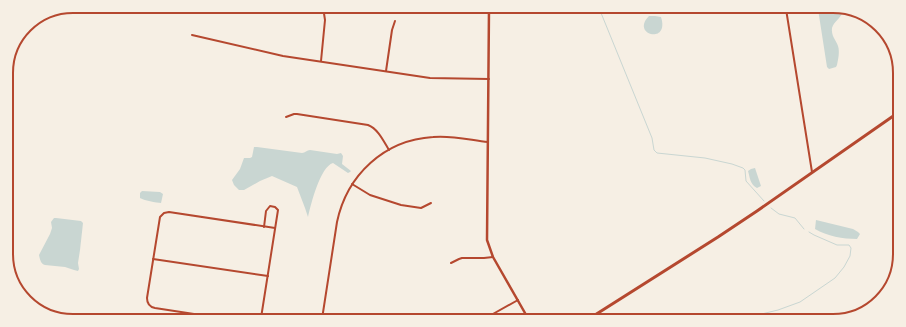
<svg xmlns="http://www.w3.org/2000/svg" width="906" height="327" viewBox="0 0 906 327" font-family="'Noto Sans',sans-serif">
<style>
.water{fill:#c9d6d2}
.lines{fill:none;stroke-linecap:round;stroke-linejoin:round}
.stream{stroke:#c9d6d2;stroke-width:1}
.minor{stroke:#b5482f;stroke-width:2}
.tertiary{stroke:#b5482f;stroke-width:2.5}
.primary{stroke:#b5482f;stroke-width:3}
.rim{fill:none;stroke:#b5482f;stroke-width:2}
</style>
<rect width="100%" height="100%" fill="#f6efe4"/>
<!-- water -->
<g class="water">
<path d="M818 9H844C842 18 834 21 832 28 831 36 836 40 838 46 840 52 838 60 837 65L836 67 829 69 827 67Z"/>
<path d="M649 16H655L661 17C670 45 630 35 649 16Z"/>
<path d="M254 147H257L302 153C305 153 307 150 310 150L337 154 341 153 343 156 342 164 351 171 350 172 348 173 333 163C320 167 311 204 308 217L305 208 297 187 272 176 260 181 244 190H239L234 185 232 180 240 169 244 158H250L252 157Z"/>
<path d="M755 168 761 186 757 188C750 184 750 178 748 171L751 169Z"/>
<path d="M142 191 160 192 163 194 161 203C157 203 143 200 140 198V193Z"/>
<path d="M54 218H56L81 221 83 223 80 250 78 263 79 269 78 271 74 270 65 267 45 265C41 264 40 260 39 255L50 234 52 228 51 222Z"/>
<path d="M816 220 853 229 858 232 860 234 857 239C843 239 827 236 815 229Z"/>
</g>
<g class="lines">
<!-- stream -->
<g class="stream">
<polyline points="599,8 652,138 654,150 657,153 705,158 732,164 743,168 745,170 746,181 764,201"/>
<polyline points="771,208 779,214 795,218 804,229"/>
<polyline points="737,320 778,310 800,302 835,278 844,267 850,256 851,248 849,245 837,245 814,235 809,232"/>
</g>
<!-- minor -->
<g class="minor">
<polyline points="786,9 812,172"/>
<polyline points="192,35 283,56 430,78 489,79"/>
<polyline points="321,61 325,20 323,7"/>
<polyline points="386,71 392,30 395,21"/>
<path d="M286 117 294 114H297L368 125C378 129 383 140 389 150"/>
<polyline points="352,184 370,195 401,205 421,208 431,203"/>
<polyline points="153,259 268,276"/>
<polyline points="451,263 459,259 462,258 484,258 493,257"/>
<path d="M220 318 155 308C150 307 147 304 147 298L160 217 164 213 169 212 275 228"/>
<polyline points="261,318 278,210 275,207 270,206 266,211 264,227"/>
<path d="M322 319 337 222C347 175 384 140 433 137 451 135 470 140 488 142"/>
<polyline points="444,319 450,319"/>
<polyline points="484,319 518,300"/>
</g>
<!-- tertiary -->
<polyline class="tertiary" points="489,8 487,240 493,257 529,320"/>
<!-- primary -->
<polyline class="primary" points="587,320 718,237 757,211 899,112"/>
</g>
<!-- crop -->
<path d="M0 0H906V327H0ZM73 13H833A60 60 0 0 1 893 73V254A60 60 0 0 1 833 314H73A60 60 0 0 1 13 254V73A60 60 0 0 1 73 13Z" fill="#f6efe4" fill-rule="evenodd"/>
<path class="rim" d="M73 13H833A60 60 0 0 1 893 73V254A60 60 0 0 1 833 314H73A60 60 0 0 1 13 254V73A60 60 0 0 1 73 13Z"/>
</svg>
